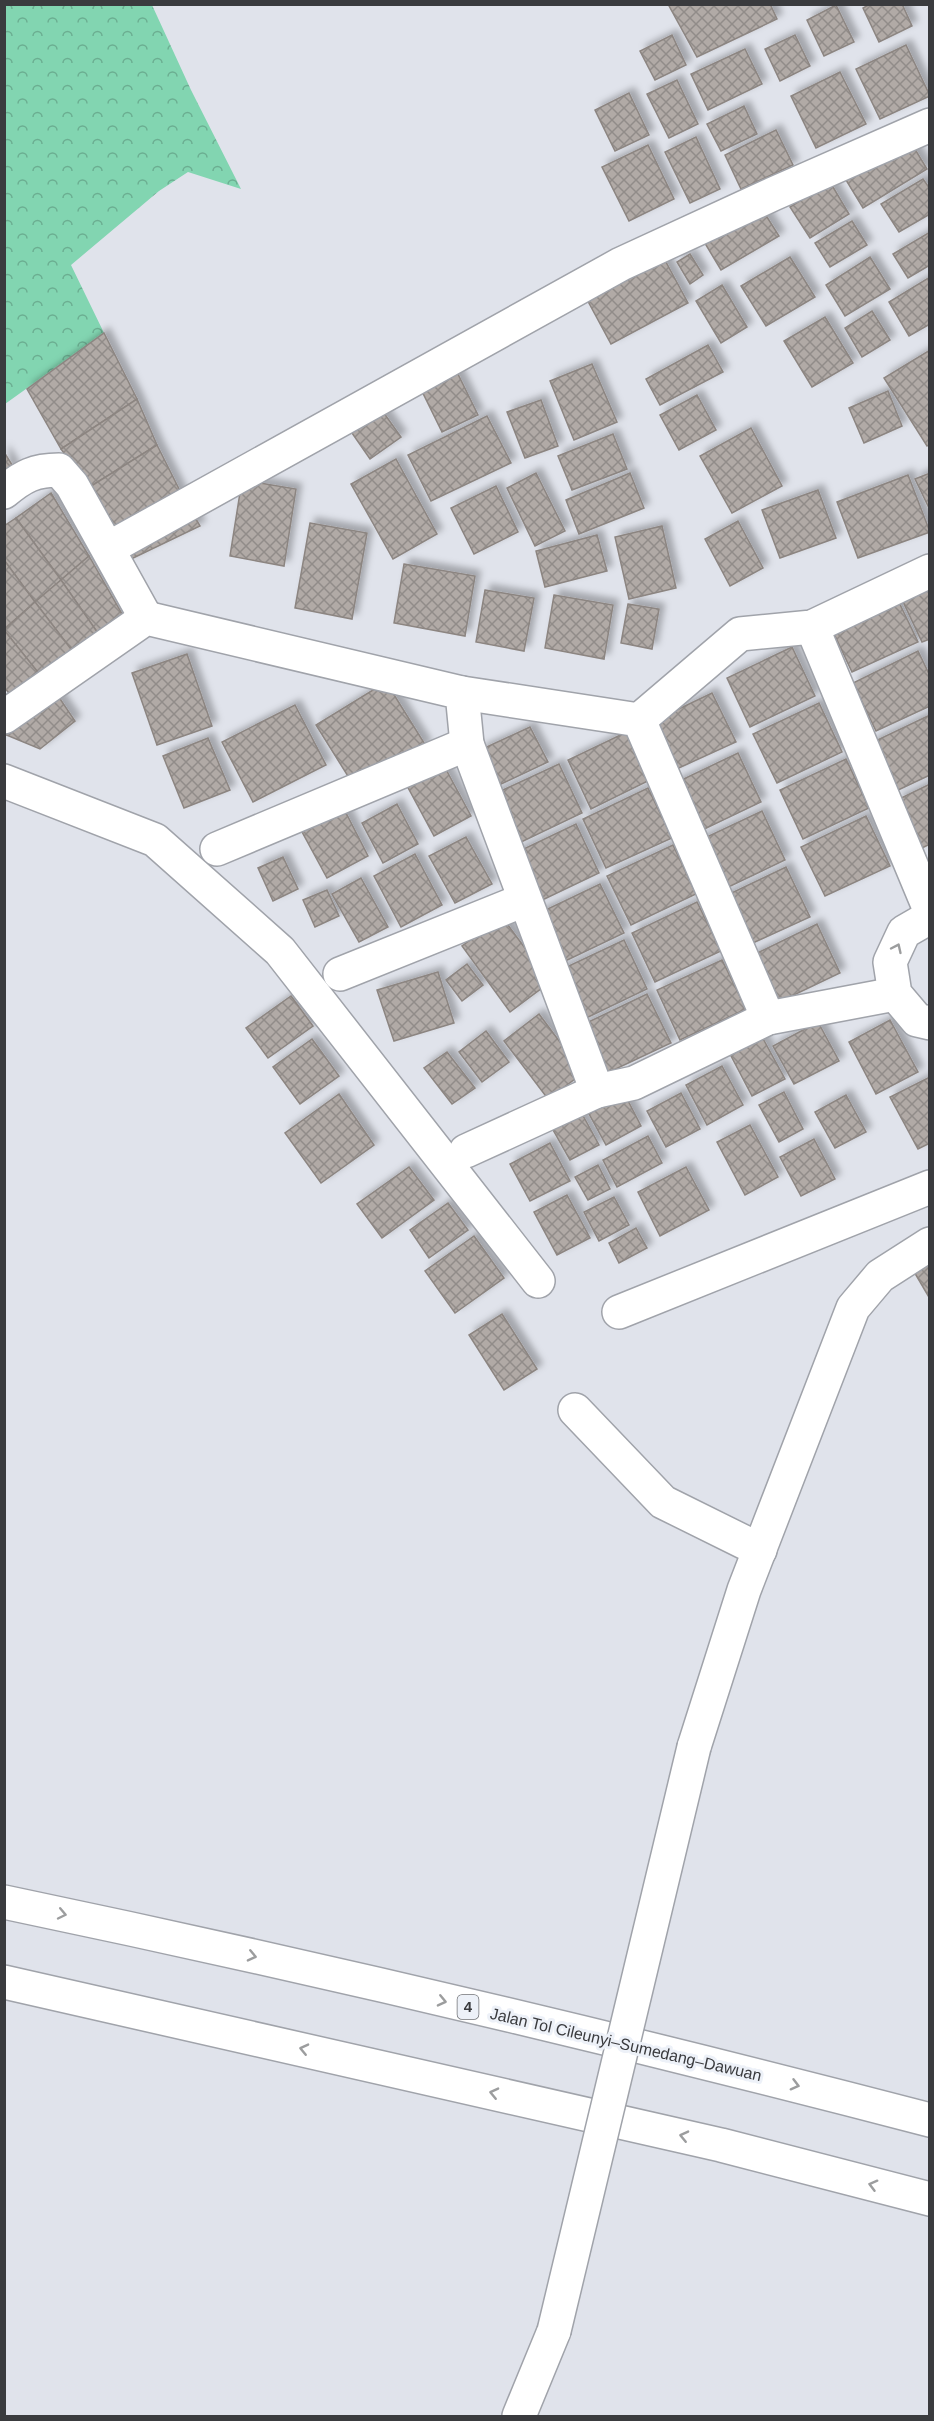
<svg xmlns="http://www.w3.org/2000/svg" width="934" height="2421" viewBox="0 0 934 2421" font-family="Helvetica,sans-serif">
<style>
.park{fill:url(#park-crowns)}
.building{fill:url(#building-cross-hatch);stroke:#8c8581;stroke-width:1.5;filter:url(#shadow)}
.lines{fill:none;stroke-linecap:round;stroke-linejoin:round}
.minor-casing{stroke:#a0a3aa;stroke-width:36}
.motorway-casing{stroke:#a0a3aa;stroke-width:36}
.minor{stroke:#fff;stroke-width:33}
.motorway{stroke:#fff;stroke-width:33}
.minor-bridge-casing{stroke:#a0a3aa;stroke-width:36;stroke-linecap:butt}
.minor-bridge{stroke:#fff;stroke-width:33}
.oneway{stroke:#9c9d9e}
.labels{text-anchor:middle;stroke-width:6;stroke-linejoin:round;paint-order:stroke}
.shield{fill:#edf1f8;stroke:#707276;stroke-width:1.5}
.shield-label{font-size:15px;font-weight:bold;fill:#3a3b3e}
.street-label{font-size:16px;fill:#3a3b3e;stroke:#edf1f8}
</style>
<defs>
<pattern id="park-crowns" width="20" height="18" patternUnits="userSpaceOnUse" patternTransform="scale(1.5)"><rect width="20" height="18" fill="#82d5b1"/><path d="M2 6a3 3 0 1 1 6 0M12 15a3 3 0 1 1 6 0" fill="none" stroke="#6bae91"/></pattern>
<pattern id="building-cross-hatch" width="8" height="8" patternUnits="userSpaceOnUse" patternTransform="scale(1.5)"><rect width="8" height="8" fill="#b1aaa6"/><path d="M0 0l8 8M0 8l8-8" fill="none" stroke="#918c89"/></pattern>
<filter id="shadow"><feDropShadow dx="5.5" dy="-5.5" stdDeviation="3" flood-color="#0004"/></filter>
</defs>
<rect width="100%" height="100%" fill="#e0e3eb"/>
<!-- park -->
<polygon class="park" points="5,5 152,5 191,90 241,189 188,172 159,191 71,265 104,333 5,404"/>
<!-- building -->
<g class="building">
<polygon points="668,4 770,4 777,19 697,57"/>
<polygon points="870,4 902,4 912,26 879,42 863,8"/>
<polygon points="836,5 854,42 824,56 807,20"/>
<polygon points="672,35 686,65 655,80 640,51"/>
<polygon points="795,35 810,66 780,81 765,49"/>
<polygon points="906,45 930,96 880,119 856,69"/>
<polygon points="745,49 762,84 708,110 691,74"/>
<polygon points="840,72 866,124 816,148 791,96"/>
<polygon points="677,80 698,124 669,138 647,94"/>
<polygon points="629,93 649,135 615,151 595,110"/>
<polygon points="744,106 757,134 721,151 707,124"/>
<polygon points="776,130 793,165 741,189 725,155"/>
<polygon points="696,137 720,189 690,203 665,152"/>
<polygon points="910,141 927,169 863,208 846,180"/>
<polygon points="648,145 674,199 629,221 602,167"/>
<polygon points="923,179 930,189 930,214 899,232 881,204"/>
<polygon points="830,182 849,214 810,238 790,207"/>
<polygon points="760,206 779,236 721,270 703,240"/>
<polygon points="852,221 867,245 830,267 815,243"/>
<polygon points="930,232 930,265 908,278 893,254"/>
<polygon points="660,251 688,303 611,344 583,292"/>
<polygon points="690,254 703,275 690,284 677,262"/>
<polygon points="790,257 815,297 766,326 741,286"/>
<polygon points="870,257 890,289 845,316 826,285"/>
<polygon points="930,277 930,324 909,336 889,302"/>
<polygon points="722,285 747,327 721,343 696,301"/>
<polygon points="872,311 890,340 862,357 845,328"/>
<polygon points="825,317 853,363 812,387 784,341"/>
<polygon points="104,333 137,399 61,449 27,389"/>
<polygon points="708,345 723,372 660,405 646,379"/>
<polygon points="930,350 930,444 927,446 884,378"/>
<polygon points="452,362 478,415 442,432 416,379"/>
<polygon points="592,364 617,422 574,440 550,381"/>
<polygon points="888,391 902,426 864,443 849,408"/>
<polygon points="697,395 716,430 679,450 660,415"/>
<polygon points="137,399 157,445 88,488 61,449"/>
<polygon points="541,400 558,446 525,458 507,412"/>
<polygon points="376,402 401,437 370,459 345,423"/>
<polygon points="487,416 511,463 431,501 408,455"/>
<polygon points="751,428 782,486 732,513 700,456"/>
<polygon points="613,434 627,469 572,490 558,456"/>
<polygon points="157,445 180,491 111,529 88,488"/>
<polygon points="4,452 14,468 4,475"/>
<polygon points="396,459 437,534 393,559 351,484"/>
<polygon points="536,473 565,531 535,546 507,488"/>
<polygon points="630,473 644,508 579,534 566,500"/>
<polygon points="930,473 930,510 915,479"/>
<polygon points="908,475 930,532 858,558 837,502"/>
<polygon points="242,480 296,489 284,566 230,556"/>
<polygon points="496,486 518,532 474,554 451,508"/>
<polygon points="818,490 836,538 780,558 762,510"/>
<polygon points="180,491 200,526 127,561 111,529"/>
<polygon points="51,493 89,556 61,580 16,518"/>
<polygon points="16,518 61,580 35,602 4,560 4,526"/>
<polygon points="738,521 763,568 730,586 705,539"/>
<polygon points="310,523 367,533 352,619 295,608"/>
<polygon points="662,526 676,588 629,599 615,537"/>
<polygon points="597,535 607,571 545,587 536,551"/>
<polygon points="89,556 126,621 102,639 61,580"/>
<polygon points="4,560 35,602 4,629"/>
<polygon points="404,564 475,576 465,636 394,623"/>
<polygon points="930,579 930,639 922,642 899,593"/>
<polygon points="61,580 102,639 77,657 35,602"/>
<polygon points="485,590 534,598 524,651 476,642"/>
<polygon points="894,592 918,642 852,672 829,623"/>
<polygon points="554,595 613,605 604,659 545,648"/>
<polygon points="35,602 77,657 45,681 4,630"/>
<polygon points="628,604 659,609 652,649 621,643"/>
<polygon points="4,630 45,681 16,702 4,687"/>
<polygon points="792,647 815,696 750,727 727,678"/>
<polygon points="918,651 930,676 930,706 876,731 853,683"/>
<polygon points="187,654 212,726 157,745 132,673"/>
<polygon points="386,682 426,746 356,789 316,725"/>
<polygon points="50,684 75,721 40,749 4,734 4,719"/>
<polygon points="712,693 736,742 670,772 647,724"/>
<polygon points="819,703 842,752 777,783 753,734"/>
<polygon points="295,705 326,765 253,802 222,742"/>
<polygon points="930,715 930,775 894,792 871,743"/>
<polygon points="530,727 548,762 497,786 480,750"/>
<polygon points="633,729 656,777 591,809 568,760"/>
<polygon points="208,738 230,790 184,808 163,756"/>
<polygon points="738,753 761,802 696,833 673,784"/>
<polygon points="846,759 869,808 803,839 780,790"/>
<polygon points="442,762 471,816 434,836 405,782"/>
<polygon points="559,764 582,813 517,844 492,795"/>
<polygon points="930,784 930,844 920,849 897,800"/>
<polygon points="648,788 672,838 606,868 583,819"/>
<polygon points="397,804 418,844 383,863 362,823"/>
<polygon points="343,807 368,856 327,878 301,830"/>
<polygon points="762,811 785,860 720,891 696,842"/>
<polygon points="866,816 890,866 825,896 801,847"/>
<polygon points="576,824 599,873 534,904 511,855"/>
<polygon points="466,837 492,884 455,903 429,856"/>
<polygon points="673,845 696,894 631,925 607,876"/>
<polygon points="415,854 442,905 401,927 374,876"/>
<polygon points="283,857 298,889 273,901 258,868"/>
<polygon points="786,867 810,917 744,947 721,898"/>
<polygon points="361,878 388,927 359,942 332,894"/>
<polygon points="600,884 624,933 559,964 535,915"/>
<polygon points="327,890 339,916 315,927 303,900"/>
<polygon points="697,902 721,951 655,982 632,933"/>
<polygon points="502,917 550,982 510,1012 462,946"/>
<polygon points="817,924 840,973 775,1004 751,956"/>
<polygon points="624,940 647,989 582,1020 558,971"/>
<polygon points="722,960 746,1009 680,1040 657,990"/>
<polygon points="467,964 483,985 462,1001 446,980"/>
<polygon points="438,972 454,1023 394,1041 377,990"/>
<polygon points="647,994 671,1043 605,1074 582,1025"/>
<polygon points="291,996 313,1026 268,1058 246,1028"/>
<polygon points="539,1014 583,1073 548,1099 504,1041"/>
<polygon points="890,1020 918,1072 876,1094 849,1042"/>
<polygon points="818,1022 839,1061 794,1084 773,1046"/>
<polygon points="486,1031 509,1062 482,1082 459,1052"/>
<polygon points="761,1035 785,1079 752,1096 729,1052"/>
<polygon points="312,1039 339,1076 300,1104 273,1067"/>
<polygon points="447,1052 475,1088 452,1104 424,1068"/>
<polygon points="722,1066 743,1105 707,1125 686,1085"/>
<polygon points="930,1077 930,1143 918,1149 890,1097"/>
<polygon points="784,1092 803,1129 779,1142 759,1105"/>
<polygon points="624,1093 641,1126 606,1145 588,1112"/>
<polygon points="681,1093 700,1129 666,1147 647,1111"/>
<polygon points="339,1094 374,1145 321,1183 285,1133"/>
<polygon points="846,1095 866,1132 835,1148 815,1112"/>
<polygon points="581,1112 599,1145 570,1160 552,1128"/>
<polygon points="750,1125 778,1177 745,1195 717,1142"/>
<polygon points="648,1136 662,1163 617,1187 603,1160"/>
<polygon points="814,1139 835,1179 801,1196 780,1157"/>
<polygon points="550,1143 570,1181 530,1201 510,1164"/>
<polygon points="598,1165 610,1189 588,1200 575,1177"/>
<polygon points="409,1167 434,1200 382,1238 357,1204"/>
<polygon points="686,1167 709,1210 660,1236 638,1192"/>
<polygon points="567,1195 590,1238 557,1255 534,1212"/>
<polygon points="614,1197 629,1225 599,1241 584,1212"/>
<polygon points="448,1203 468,1230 429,1258 410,1230"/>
<polygon points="636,1228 647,1248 619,1263 609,1243"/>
<polygon points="474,1236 504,1278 455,1313 425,1271"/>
<polygon points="930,1260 930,1299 913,1270"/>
<polygon points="502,1314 537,1369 504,1390 469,1335"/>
</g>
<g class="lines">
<defs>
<g id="minor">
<path d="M4 492C23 476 35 470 59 470L72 485 146 618"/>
<polyline points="109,548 621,264 773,194 930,125"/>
<polyline points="812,627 930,910"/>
<polyline points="462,693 639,720 768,1018"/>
<polyline points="4,717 146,618 462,693 467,744 597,1091 634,1083 768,1018 895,994"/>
<polyline points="639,720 740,634 812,627 930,571"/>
<polyline points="4,781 155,840 280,951 538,1281"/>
<polyline points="217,849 467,744"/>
<polyline points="930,917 904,932 890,962 895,994 917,1020 930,1023"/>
<polyline points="340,974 524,900"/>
<polyline points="466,1151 597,1091"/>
<polyline points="619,1312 930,1187"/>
<polyline points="575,1410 663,1502 760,1550"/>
<polyline points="694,1747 744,1590 853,1308 880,1276 930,1244"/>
<polyline points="519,2416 554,2331"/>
</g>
<g id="motorway">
<path d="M4 1902C315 1967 623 2040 930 2120"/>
<polyline points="4,1982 721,2145 930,2199"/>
</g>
</defs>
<!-- minor casing -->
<use href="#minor" class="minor-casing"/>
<!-- motorway casing -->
<use href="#motorway" class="motorway-casing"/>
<!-- minor -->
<use href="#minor" class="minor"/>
<!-- motorway -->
<use href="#motorway" class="motorway"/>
<defs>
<polyline id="minor-bridge" points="554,2331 694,1747"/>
</defs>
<!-- minor-bridge casing -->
<use href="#minor-bridge" class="minor-bridge-casing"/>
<!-- minor-bridge -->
<use href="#minor-bridge" class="minor-bridge"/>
</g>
<!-- one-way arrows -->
<defs><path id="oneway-chevron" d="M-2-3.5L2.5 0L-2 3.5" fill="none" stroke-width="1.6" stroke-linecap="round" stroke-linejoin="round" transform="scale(1.5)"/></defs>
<g class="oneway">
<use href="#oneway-chevron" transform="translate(897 948) rotate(-65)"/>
<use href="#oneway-chevron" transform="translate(62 1914) rotate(12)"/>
<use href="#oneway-chevron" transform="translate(252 1956) rotate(13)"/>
<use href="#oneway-chevron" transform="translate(442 2001) rotate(13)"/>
<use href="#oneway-chevron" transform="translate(304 2049) rotate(-167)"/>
<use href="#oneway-chevron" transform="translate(795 2085) rotate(15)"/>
<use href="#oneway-chevron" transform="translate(494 2093) rotate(-167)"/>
<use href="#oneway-chevron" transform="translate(684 2136) rotate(-167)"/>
<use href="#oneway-chevron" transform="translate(873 2185) rotate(-165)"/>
</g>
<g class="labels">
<!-- shield labels -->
<rect class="shield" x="457.5" y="1995" width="21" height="24" rx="4.5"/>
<g class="shield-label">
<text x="468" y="2012">4</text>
</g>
<!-- street labels -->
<g class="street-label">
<text transform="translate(626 2044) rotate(13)" y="6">Jalan Tol Cileunyi–Sumedang–Dawuan</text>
</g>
</g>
<!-- border -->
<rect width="934" height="2421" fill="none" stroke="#3a3b3e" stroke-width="12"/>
</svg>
